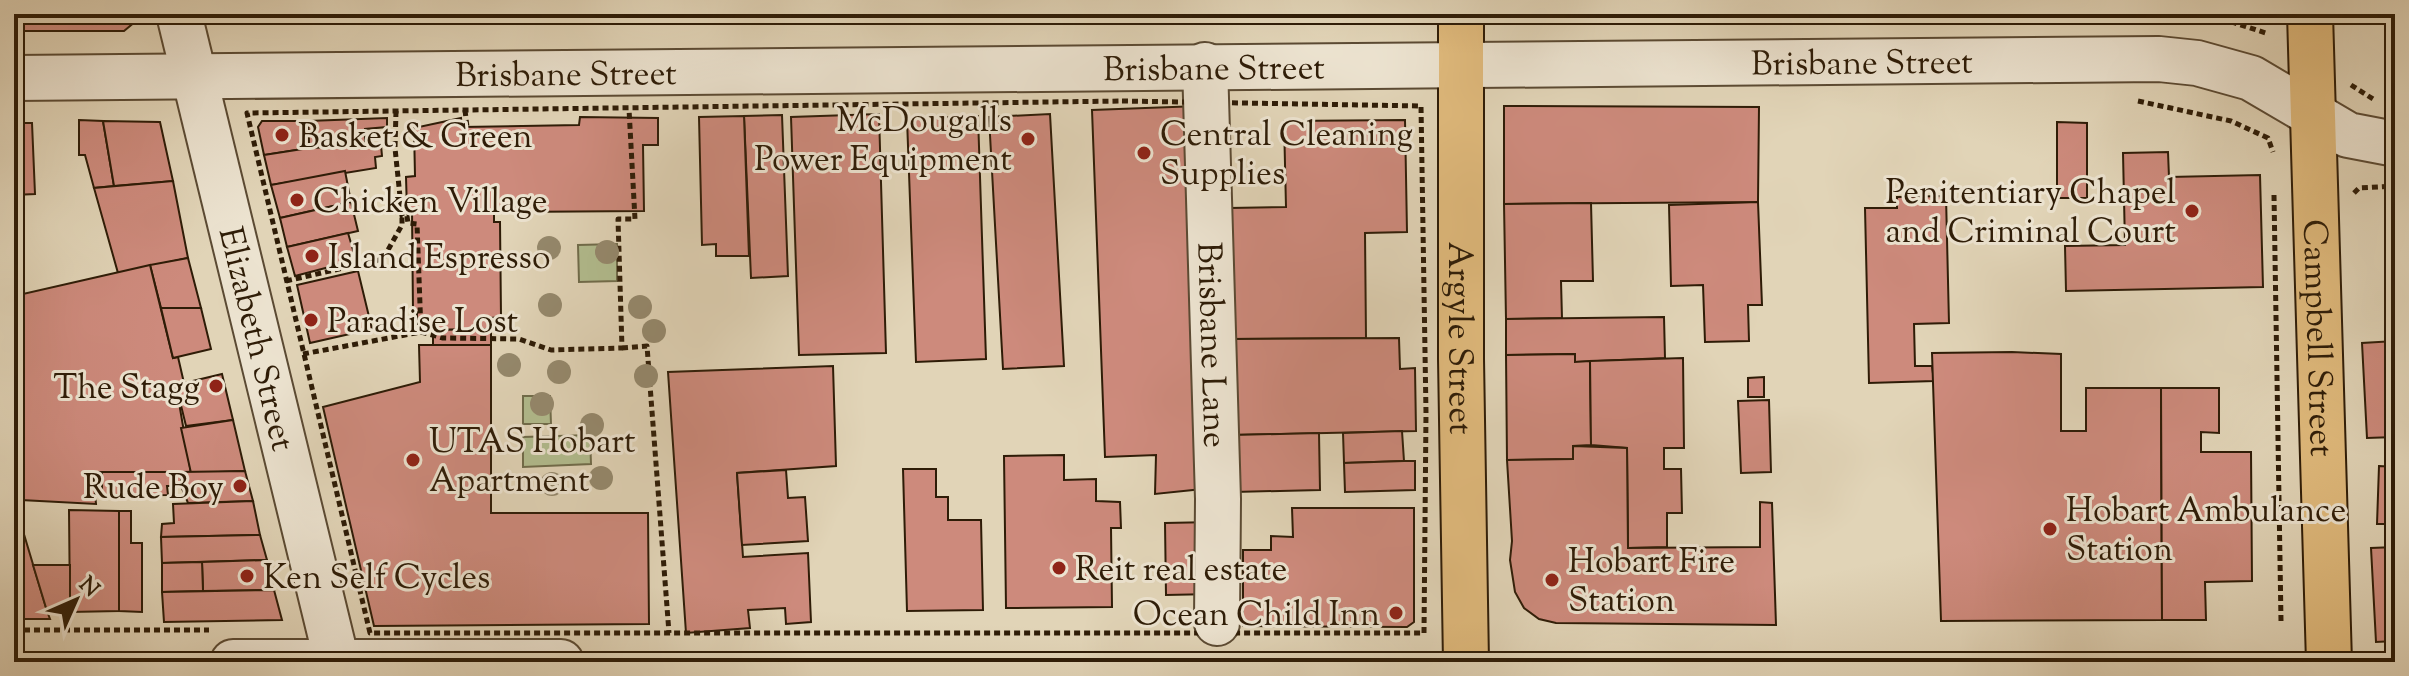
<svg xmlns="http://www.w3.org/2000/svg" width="2409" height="676" viewBox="0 0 2409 676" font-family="'Sorts Mill Goudy',serif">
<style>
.green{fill:#b2bd8f;stroke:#706c4b;stroke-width:2}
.building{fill:#cd8a7c;stroke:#2e1c07;stroke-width:2}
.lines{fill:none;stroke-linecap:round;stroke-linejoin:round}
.minor-casing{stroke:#5b4a33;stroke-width:48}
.major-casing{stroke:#2e1c07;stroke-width:48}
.path{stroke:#2e1c07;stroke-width:5;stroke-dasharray:6 4;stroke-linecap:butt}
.minor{stroke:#ece3d0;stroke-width:44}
.major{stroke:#e0ba7c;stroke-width:44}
.tree{fill:#95896d}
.poi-dot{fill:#8f2418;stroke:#ece3d0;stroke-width:3}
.labels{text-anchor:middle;stroke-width:6;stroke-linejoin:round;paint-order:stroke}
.street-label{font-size:34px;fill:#2e1c07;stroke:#ece3d0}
.poi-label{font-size:34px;fill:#2e1c07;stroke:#ece3d0;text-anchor:start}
</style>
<rect width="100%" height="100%" fill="#e1d4b7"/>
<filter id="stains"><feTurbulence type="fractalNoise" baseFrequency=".0025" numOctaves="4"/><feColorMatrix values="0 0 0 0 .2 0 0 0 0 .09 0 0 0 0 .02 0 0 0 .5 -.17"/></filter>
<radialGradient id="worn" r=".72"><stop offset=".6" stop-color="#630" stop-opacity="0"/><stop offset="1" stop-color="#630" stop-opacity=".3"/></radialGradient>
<!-- green -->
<g class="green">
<polygon points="617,244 617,281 579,282 578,245"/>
<polygon points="523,396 550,396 551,424 523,424"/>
<polygon points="590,435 591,464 523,467 523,437"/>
</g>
<!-- building -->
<g class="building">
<polygon points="14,14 136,14 136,21 124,31 14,31"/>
<polygon points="1501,14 1534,14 1534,16 1503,16"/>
<polygon points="1199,106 1212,488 1155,494 1156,455 1105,457 1092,110"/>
<polygon points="1504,106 1759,107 1758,202 1504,204"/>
<polygon points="879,114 886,353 799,355 791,117"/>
<polygon points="1050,114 1064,366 1003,369 989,117"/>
<polygon points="782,115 788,276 751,278 744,116"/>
<polygon points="744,116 749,256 716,256 716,244 702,245 699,117"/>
<polygon points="978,116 986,359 916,362 907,119"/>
<polygon points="580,117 658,118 658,145 643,145 644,211 494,212 494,222 500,222 501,317 491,318 491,329 433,330 433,324 417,324 417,312 413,312 412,211 407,211 406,177 415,176 414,128 461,118 462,127 579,125"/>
<polygon points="387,118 387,127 365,129 365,146 309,148 308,121"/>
<polygon points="79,120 103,121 114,186 94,188 85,155 79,155"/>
<polygon points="1405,120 1407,232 1365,233 1366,338 1232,339 1230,208 1286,207 1284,121"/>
<polygon points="103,121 160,122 173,181 114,186"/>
<polygon points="262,121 308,121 309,148 264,155 258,127"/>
<polygon points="2057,122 2087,123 2087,198 2057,198"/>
<polygon points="14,123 32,123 35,194 14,195"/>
<polygon points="381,145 382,156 375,157 376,168 271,185 264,155 309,148"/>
<polygon points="2168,152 2169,177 2260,175 2263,287 2066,291 2065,246 2125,245 2123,153"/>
<polygon points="345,171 351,202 280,218 271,185"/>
<polygon points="173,181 188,258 118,273 94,188"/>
<polygon points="1946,196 1949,323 1914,324 1915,366 1932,366 1934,381 1869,383 1865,208 1897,208 1897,197"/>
<polygon points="351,202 358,231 287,247 280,218"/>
<polygon points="1758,202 1762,305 1748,305 1749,341 1705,342 1703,285 1671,286 1669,205"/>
<polygon points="1591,203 1593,281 1561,281 1562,318 1506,319 1504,204"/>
<polygon points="348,233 356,260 295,276 287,247"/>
<polygon points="188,258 201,308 161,308 150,265"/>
<polygon points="150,265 173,358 178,357 184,383 176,385 191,473 93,472 96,504 21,500 14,470 14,296"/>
<polygon points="358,271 372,329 310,343 297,285"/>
<polygon points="161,308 201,308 211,349 173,358"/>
<polygon points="1664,317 1665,358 1575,362 1575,354 1506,355 1506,319"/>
<polygon points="491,329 491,345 433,345 433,330"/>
<polygon points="1399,338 1400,369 1415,368 1416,431 1232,435 1232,339"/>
<polygon points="2395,341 2395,437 2367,438 2362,343"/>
<polygon points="419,345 491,345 491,513 648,513 649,624 374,626 323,407 420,382"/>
<polygon points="2012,352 2061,354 2061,431 2086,431 2086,388 2161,388 2162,620 1941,621 1932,353"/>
<polygon points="1575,354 1575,362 1590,361 1591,445 1573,446 1573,459 1507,460 1506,355"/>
<polygon points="1683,358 1684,448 1664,448 1664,469 1681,469 1682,513 1667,513 1667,547 1628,548 1627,448 1591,445 1590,361"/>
<polygon points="833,366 836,466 737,473 743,557 808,553 811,622 786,624 785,608 748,610 750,628 686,633 668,372"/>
<polygon points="222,374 233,420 186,426 176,385"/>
<polygon points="1764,377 1764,397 1748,397 1748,378"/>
<polygon points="2161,388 2219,388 2219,433 2201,432 2201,452 2251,452 2252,581 2205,582 2206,620 2162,620"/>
<polygon points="1769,400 1771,472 1741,473 1738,401"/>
<polygon points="233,420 245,471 191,473 181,428"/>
<polygon points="1402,431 1404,461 1344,463 1343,433"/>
<polygon points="1319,433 1320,490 1234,492 1232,435"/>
<polygon points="1573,446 1627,448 1628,548 1760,547 1760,502 1772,503 1776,625 1556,623 1539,619 1524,608 1515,592 1510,560 1512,541 1507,460 1573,459"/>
<polygon points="1064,455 1064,480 1096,479 1096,501 1120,502 1121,528 1111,528 1112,607 1006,608 1004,456"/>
<polygon points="1404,461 1415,461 1415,490 1345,492 1344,463"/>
<polygon points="2379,466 2395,467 2395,524 2377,524"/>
<polygon points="903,469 936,469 936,497 948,497 948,520 981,520 983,610 907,611"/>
<polygon points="786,470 788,498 805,497 808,541 742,545 737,473"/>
<polygon points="245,471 253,501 188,503 181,486 181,472"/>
<polygon points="102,472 181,472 181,486 167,486 168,495 102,496"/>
<polygon points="14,501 47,611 50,619 14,619"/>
<polygon points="253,501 260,535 161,537 162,524 174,523 173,504"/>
<polygon points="1292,508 1414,508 1414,622 1407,627 1243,626 1243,550 1271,550 1271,536 1293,537"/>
<polygon points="69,510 119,511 119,611 70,612"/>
<polygon points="119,511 131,511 131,543 142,543 142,612 119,611"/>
<polygon points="1213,522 1213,594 1166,595 1165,523"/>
<polygon points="260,535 267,560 162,563 161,537"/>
<polygon points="2395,547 2395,641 2376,642 2371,548"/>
<polygon points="267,560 274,590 203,591 202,562"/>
<polygon points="202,562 203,591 162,592 162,563"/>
<polygon points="33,565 70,565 70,612 47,611"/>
<polygon points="274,590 282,620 164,622 162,592"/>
</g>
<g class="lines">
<defs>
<g id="minor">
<path id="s1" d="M179 14 337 662"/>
<path id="s2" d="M1205 65 1218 499 1217 623"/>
<path id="s3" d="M14 78 2159 59 2197 63 2251 78 2348 135 2395 144"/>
<polyline points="233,662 561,662"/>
</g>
<g id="major">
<path id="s4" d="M1461 14V359L1466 662"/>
<path id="s5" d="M2310 14 2329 662"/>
</g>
</defs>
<!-- minor casing -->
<use href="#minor" class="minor-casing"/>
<!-- major casing -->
<use href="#major" class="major-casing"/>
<!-- path -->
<g class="path">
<polyline points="2182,14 2210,15 2269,34"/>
<polyline points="1548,22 2175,14"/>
<polyline points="2351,85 2373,99"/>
<polygon points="1122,101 1421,106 1426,413 1424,633 370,633 247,113"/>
<polyline points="2138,101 2231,121 2268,138 2273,152"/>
<polyline points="465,110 467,127"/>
<polyline points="396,111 395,148 402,216 407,216 408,223 417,224 421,332"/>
<polyline points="2354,193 2359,188 2395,186"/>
<polyline points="2274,195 2281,621"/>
<polyline points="286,281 383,259 402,225 402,216"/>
<polyline points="422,332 433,324"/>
<polyline points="622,348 647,346 669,633"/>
<polyline points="303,354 421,332 443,338 519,339 551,350 622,348 618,219 635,219 629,109"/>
<polyline points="14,630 209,630"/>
</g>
<!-- minor -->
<use href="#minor" class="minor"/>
<!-- major -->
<use href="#major" class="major"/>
</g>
<!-- trees -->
<g class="tree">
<circle cx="549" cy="248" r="12"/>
<circle cx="607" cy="252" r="12"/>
<circle cx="550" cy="305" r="12"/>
<circle cx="640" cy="307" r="12"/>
<circle cx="654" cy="331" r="12"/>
<circle cx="509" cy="365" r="12"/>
<circle cx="559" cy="372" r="12"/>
<circle cx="646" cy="376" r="12"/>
<circle cx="542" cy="404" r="12"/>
<circle cx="592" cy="425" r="12"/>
<circle cx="601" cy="478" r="12"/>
<circle cx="552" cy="484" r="12"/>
</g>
<!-- markers -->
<g class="poi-dot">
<circle cx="282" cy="135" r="8"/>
<circle cx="1028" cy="139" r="8"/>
<circle cx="1144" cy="153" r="8"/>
<circle cx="297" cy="200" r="8"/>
<circle cx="2192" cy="211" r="8"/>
<circle cx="312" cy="256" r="8"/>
<circle cx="311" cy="320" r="8"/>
<circle cx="216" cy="386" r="8"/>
<circle cx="413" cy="460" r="8"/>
<circle cx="240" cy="486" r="8"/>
<circle cx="2050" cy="529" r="8"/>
<circle cx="1059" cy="568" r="8"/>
<circle cx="247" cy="576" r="8"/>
<circle cx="1552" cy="580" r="8"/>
<circle cx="1396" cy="613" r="8"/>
</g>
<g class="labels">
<!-- street labels -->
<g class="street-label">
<text dy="12" stroke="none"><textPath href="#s3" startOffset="1848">Brisbane Street</textPath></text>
<text dy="12" stroke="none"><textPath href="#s3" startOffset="1200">Brisbane Street</textPath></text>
<text dy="12" stroke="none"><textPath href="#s3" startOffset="552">Brisbane Street</textPath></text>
<text dy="12" stroke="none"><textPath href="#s1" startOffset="334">Elizabeth Street</textPath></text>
<text dy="12" stroke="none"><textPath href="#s4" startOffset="324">Argyle Street</textPath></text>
<text dy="12" stroke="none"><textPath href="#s5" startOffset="324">Campbell Street</textPath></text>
<text dy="12" stroke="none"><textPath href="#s2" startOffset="280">Brisbane Lane</textPath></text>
</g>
<!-- poi labels -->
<g class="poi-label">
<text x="1012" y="131" text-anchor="end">McDougalls<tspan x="1012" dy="39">Power Equipment</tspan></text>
<text x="1160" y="145">Central Cleaning<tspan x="1160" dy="39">Supplies</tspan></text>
<text x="298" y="147">Basket &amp; Green</text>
<text x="2176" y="203" text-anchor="end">Penitentiary Chapel<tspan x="2176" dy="39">and Criminal Court</tspan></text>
<text x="313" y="212">Chicken Village</text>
<text x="328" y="268">Island Espresso</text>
<text x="327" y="332">Paradise Lost</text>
<text x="200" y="398" text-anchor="end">The Stagg</text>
<text x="429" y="452">UTAS Hobart<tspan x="429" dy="39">Apartment</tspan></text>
<text x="224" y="498" text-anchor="end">Rude Boy</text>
<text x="2066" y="521">Hobart Ambulance<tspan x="2066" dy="39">Station</tspan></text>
<text x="1568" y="572">Hobart Fire<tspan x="1568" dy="39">Station</tspan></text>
<text x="1075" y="580">Reit real estate</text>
<text x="263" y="588">Ken Self Cycles</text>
<text x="1380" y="625" text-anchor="end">Ocean Child Inn</text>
</g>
</g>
<!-- margin -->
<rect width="2409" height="676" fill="none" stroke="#e1d4b7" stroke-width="48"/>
<rect x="16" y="16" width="2377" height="644" fill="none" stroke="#2e1c07" stroke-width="4"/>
<rect x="24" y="24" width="2361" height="628" fill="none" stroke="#2e1c07" stroke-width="2"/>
<!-- north arrow -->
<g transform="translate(76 600) rotate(45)" stroke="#ece3d0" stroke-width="6" paint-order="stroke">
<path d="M0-6L14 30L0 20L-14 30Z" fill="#2e1c07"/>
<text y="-12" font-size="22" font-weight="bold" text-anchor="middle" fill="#2e1c07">N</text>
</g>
<rect width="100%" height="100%" filter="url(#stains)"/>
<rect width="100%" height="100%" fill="url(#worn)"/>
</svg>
